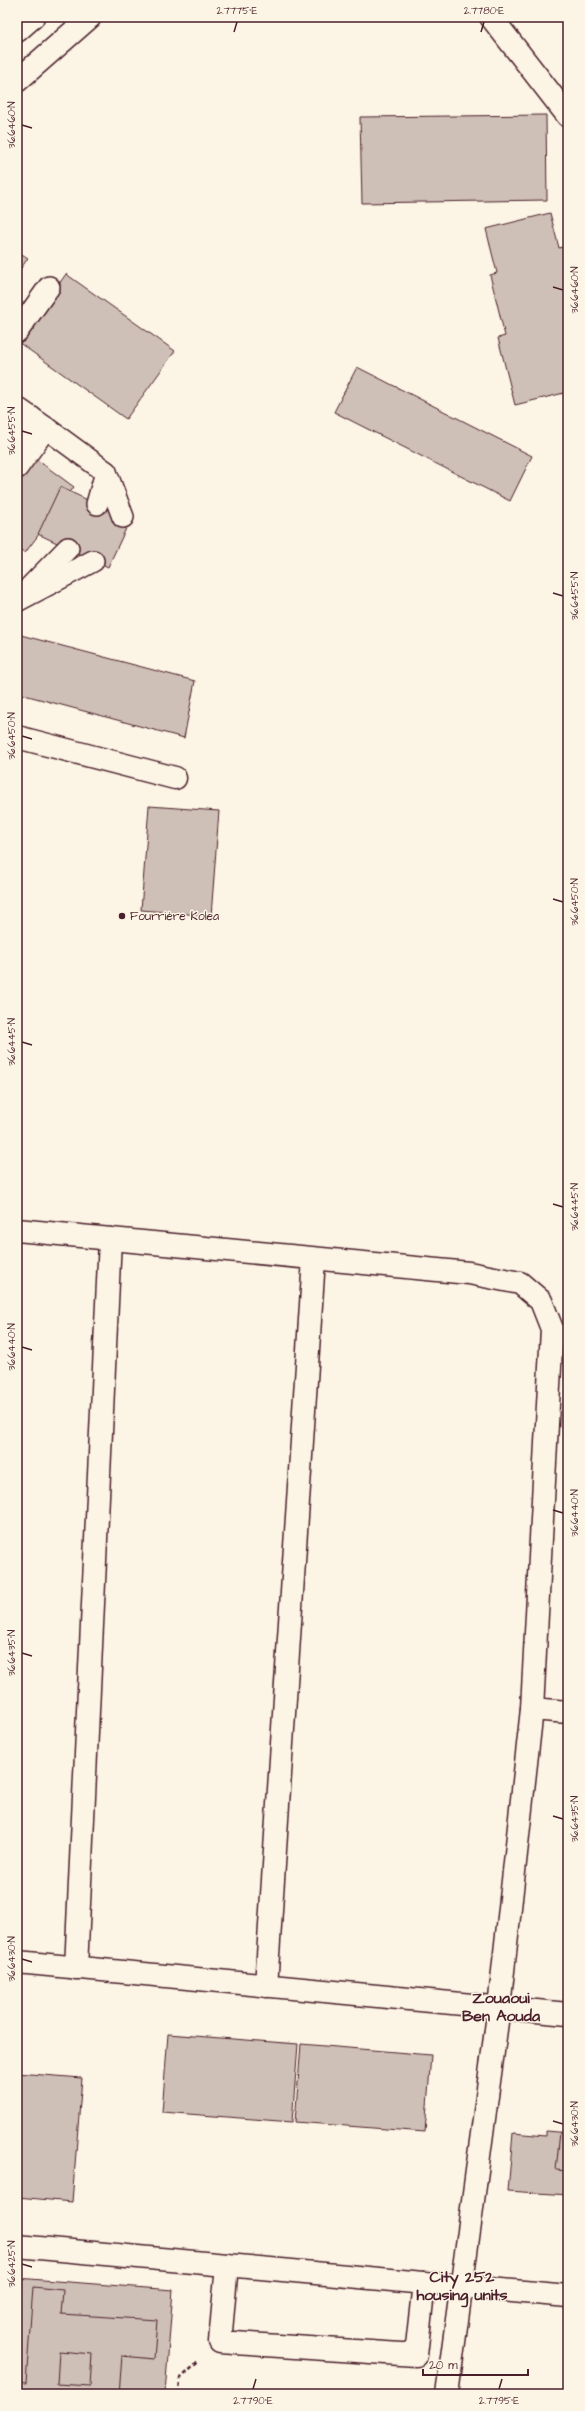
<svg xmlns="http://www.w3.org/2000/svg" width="585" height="2411" viewBox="0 0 585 2411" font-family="'Architects Daughter',sans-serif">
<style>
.building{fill:#cfc0b7;stroke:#4a1f2b}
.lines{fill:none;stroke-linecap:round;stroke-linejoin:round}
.service-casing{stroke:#4a1f2b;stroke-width:24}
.minor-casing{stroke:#4a1f2b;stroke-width:25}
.primary-casing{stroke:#4a1f2b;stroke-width:25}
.path{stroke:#4a1f2b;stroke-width:2.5;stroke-dasharray:4 3;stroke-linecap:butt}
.service{stroke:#fcf5e5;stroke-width:21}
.minor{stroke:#fcf5e5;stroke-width:22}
.primary{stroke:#fcf5e5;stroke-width:22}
.ticks{fill:none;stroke:#4a1f2b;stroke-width:1.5}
.poi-dot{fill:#4a1f2b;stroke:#fcf5e5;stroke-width:1.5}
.labels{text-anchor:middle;stroke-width:3;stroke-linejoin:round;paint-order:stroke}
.poi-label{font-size:12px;fill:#4a1f2b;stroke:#fcf5e5;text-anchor:start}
.district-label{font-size:16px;font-weight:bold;fill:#4a1f2b;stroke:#fcf5e5}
.neatline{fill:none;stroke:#4a1f2b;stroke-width:1.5}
.ticks-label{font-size:10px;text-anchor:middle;fill:#4a1f2b}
</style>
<rect width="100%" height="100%" fill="#fcf5e5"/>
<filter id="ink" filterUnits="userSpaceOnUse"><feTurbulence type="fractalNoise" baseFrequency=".025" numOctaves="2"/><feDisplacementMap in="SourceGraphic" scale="8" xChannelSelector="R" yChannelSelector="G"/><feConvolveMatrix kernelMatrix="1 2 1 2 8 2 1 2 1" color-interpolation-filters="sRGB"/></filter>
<g filter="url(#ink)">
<!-- building -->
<g class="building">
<polygon points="546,115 547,200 362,203 360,117"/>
<polygon points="550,213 559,248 568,245 568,392 515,405 498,338 505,336 490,275 497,273 486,229"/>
<polygon points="17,251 28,258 17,274"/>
<polygon points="66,274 175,351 126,419 18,342"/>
<polygon points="357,367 532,456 510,501 334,412"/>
<polygon points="17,459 44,479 17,515"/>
<polygon points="36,459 74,487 25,553 17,547 17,484"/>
<polygon points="60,487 130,520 108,567 38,534"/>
<polygon points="17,634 195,681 184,738 17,693"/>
<polygon points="149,806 219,811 211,916 141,910"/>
<polygon points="168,2034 298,2044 292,2122 162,2112"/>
<polygon points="301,2044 431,2055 425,2132 295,2122"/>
<polygon points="17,2073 82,2078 72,2202 17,2197"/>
<polygon points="546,2131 568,2133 568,2195 508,2191 513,2133 546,2136"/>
<polygon points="560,2132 568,2133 568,2171 556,2170"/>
<polygon points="17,2278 173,2290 165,2394 17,2394"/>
<polygon points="33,2287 63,2290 61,2314 157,2320 154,2359 122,2356 119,2394 17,2394 17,2382 26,2383"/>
<polygon points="59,2351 92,2354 90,2386 57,2384"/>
</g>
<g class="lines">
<defs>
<g id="service">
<polyline points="17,332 49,287"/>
<polyline points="17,408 46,428 17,468"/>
<polyline points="46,428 106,472 123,517"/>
<polyline points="17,437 31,417"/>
<polyline points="97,504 106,472"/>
<polyline points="30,587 68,548"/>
<polyline points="17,601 93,561"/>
</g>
<g id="minor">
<polyline points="491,17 568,116"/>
<polyline points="17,737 175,778"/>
<polyline points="17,1230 469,1273 520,1283 541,1301 552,1329 532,1709 499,2007 447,2394"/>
<polyline points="532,1709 568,1712"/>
<polyline points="17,1962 568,2014"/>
<polyline points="76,1968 110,1239"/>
<polyline points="266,1986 314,1259"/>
<polyline points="17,2246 568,2296"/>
<polyline points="227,2265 220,2342 416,2355 424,2283"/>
</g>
<g id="primary">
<polyline points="17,31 33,17"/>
<polyline points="17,81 90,17"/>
</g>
</defs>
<!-- service casing -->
<use href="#service" class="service-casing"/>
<!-- minor casing -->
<use href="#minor" class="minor-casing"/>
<!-- primary casing -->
<use href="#primary" class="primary-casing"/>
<!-- path -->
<polyline class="path" points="179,2394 180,2379 198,2362"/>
<!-- service -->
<use href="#service" class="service"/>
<!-- minor -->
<use href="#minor" class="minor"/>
<!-- primary -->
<use href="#primary" class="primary"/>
</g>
</g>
<!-- ticks -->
<path class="ticks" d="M234 32 237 22M481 32 484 22M22 125 32 128M553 287 563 290M22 431 32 434M553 593 563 596M22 736 32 739M553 899 563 902M22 1042 32 1045M553 1204 563 1207M22 1347 32 1350M553 1510 563 1513M22 1653 32 1656M553 1816 563 1819M22 1959 32 1962M553 2121 563 2124M22 2264 32 2267M253 2389 256 2379M499 2389 502 2379"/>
<!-- markers -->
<circle class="poi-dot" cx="122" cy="916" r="4"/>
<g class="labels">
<!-- poi labels -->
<g class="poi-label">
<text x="130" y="920">Fourrière Kolea</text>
</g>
<!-- district labels -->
<g class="district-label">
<text x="501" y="2003">Zouaoui<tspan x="501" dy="18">Ben Aouda</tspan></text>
<text x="462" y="2282">City 252<tspan x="462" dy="18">housing units</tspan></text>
</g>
</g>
<!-- margin -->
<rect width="585" height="2411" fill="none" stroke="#fcf5e5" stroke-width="44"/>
<!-- scale -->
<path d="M423 2369v6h105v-6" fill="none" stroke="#4a1f2b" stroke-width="2"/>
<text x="429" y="2369" font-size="12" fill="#4a1f2b" stroke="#fcf5e5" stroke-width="3" paint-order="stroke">20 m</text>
<rect x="22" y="22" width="541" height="2367" class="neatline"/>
<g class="ticks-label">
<text x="237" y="14">2.7775°E</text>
<text x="484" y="14">2.7780°E</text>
<text transform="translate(11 125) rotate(-90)" y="4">36.6460°N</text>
<text transform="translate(574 290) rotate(-90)" y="4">36.6460°N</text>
<text transform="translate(11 431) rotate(-90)" y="4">36.6455°N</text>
<text transform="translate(574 596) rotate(-90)" y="4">36.6455°N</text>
<text transform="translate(11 736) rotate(-90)" y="4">36.6450°N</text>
<text transform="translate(574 902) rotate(-90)" y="4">36.6450°N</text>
<text transform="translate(11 1042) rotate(-90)" y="4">36.6445°N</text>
<text transform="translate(574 1207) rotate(-90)" y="4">36.6445°N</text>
<text transform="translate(11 1347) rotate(-90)" y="4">36.6440°N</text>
<text transform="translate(574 1513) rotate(-90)" y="4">36.6440°N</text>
<text transform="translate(11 1653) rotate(-90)" y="4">36.6435°N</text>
<text transform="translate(574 1819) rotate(-90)" y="4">36.6435°N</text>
<text transform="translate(11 1959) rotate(-90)" y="4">36.6430°N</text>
<text transform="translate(574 2124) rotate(-90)" y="4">36.6430°N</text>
<text transform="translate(11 2264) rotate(-90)" y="4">36.6425°N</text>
<text x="253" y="2404">2.7790°E</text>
<text x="499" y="2404">2.7795°E</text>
</g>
</svg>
